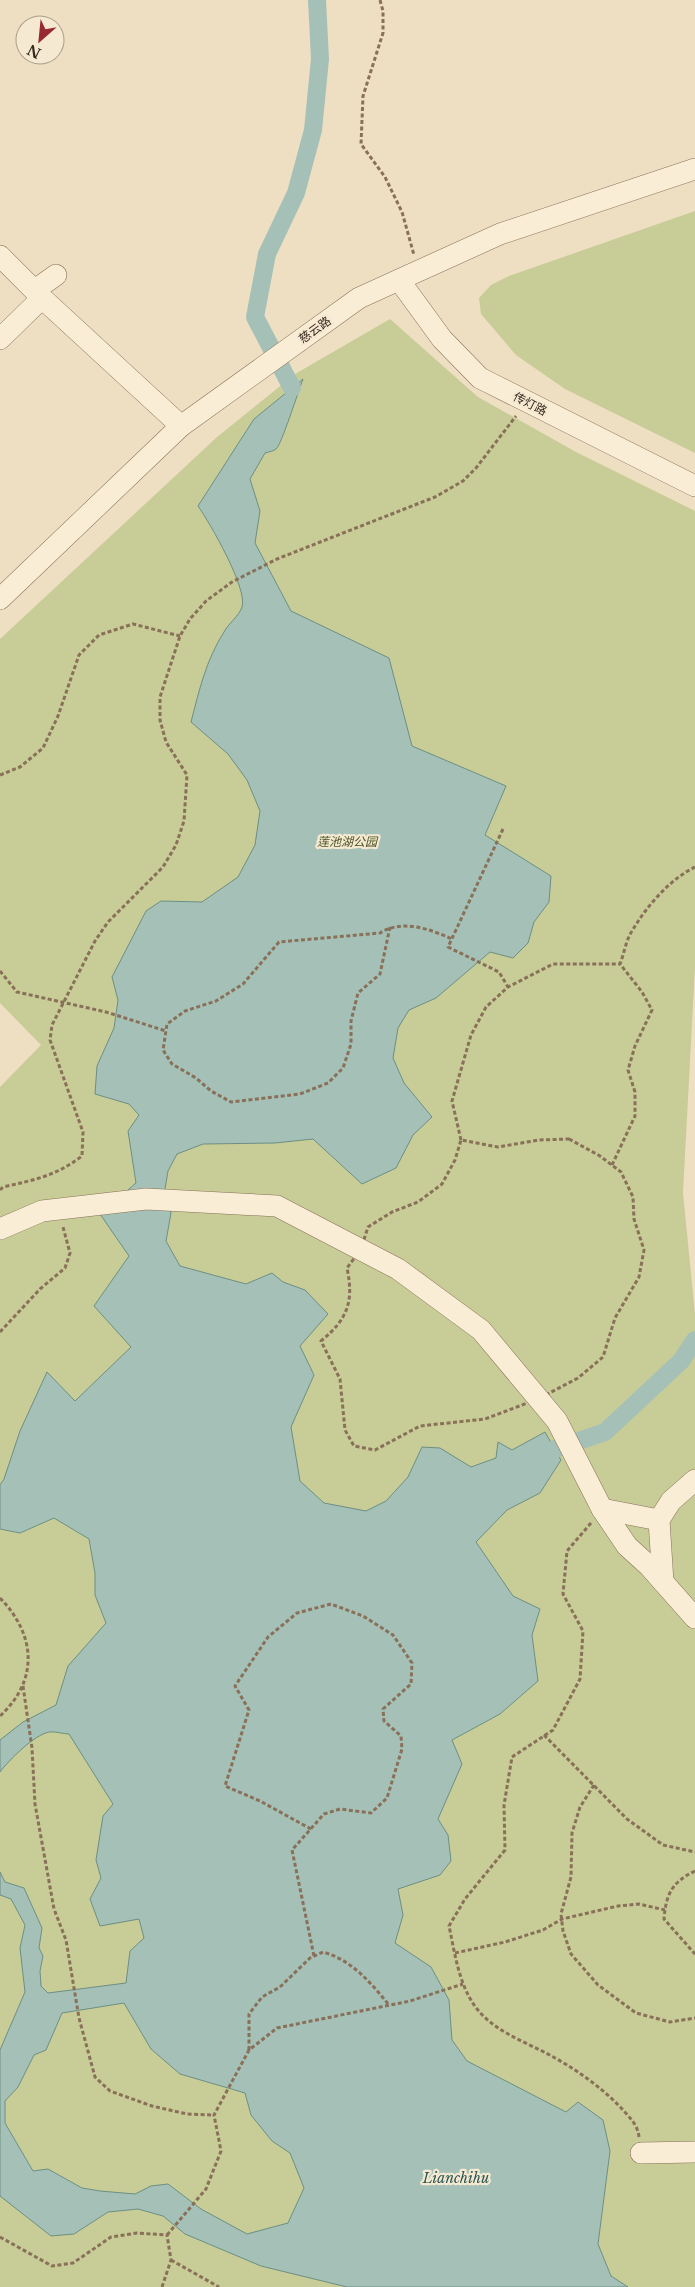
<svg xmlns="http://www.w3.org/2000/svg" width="695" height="2287" viewBox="0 0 695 2287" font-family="'Libre Baskerville','Noto Sans SC',serif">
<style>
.green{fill:#c8cc96}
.water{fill:#a5c1b7;stroke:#6c8f84;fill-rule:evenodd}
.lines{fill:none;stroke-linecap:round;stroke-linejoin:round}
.canal{stroke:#a5c1b7;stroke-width:18}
.minor-casing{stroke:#887059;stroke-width:22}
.path{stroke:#887059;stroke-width:3;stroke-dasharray:4 2.5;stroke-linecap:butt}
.minor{stroke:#f9edd6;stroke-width:21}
.labels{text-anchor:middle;stroke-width:4.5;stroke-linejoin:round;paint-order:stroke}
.street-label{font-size:12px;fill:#38291e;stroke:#f5e9d2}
.park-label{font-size:12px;font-style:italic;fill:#4b5424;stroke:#f5e9d2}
.water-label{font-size:14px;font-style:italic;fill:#2d5853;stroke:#f5e9d2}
</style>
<rect width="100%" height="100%" fill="#eedfc3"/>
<!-- green -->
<g class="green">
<polygon points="695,211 695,453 565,389 516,355 481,314 479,298 491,285 509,276"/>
<polygon points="390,319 478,397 576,452 695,511 695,967 683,1193 695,1314 695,2287 0,2287 0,1087 41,1045 0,1003 0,639 216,438 295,374"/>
</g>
<!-- water -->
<path class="water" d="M303 379C299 389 281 446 276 449 274 451 268 452 265 453L250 479 260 511 255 543 291 611 389 658 412 746 506 786 485 835 551 876 549 902 534 922 528 943 513 958 490 952 436 998 409 1010 398 1028 393 1058 404 1083 432 1117 413 1135 396 1168 362 1184 313 1139 275 1143 203 1144 177 1154 168 1171 165 1189 171 1213 166 1241 180 1266 246 1284 272 1273 283 1282 305 1290 328 1314 300 1346 314 1375 291 1427 300 1481 324 1503 366 1511 386 1501 408 1477 422 1447 440 1448 471 1467 496 1458 498 1442 512 1450 545 1432 561 1460 540 1493 507 1510 476 1542 513 1596 540 1609 532 1635 538 1681 500 1714 452 1740 462 1764 438 1819 448 1835 451 1861 440 1875 398 1889 403 1915 395 1943 431 1967 449 2000 452 2040 467 2061 566 2112 578 2102 603 2120 610 2151 598 2244 611 2276 628 2287H347L261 2266 185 2234 163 2216 138 2209 108 2212 74 2234 51 2236 0 2196V2050L25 1992 20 1948 25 1925 11 1899 0 1895V1872L5 1882 24 1888 42 1928 39 1948 43 1956 40 1971 41 1986 48 1993 126 1983 130 1951 144 1938 139 1919 100 1926 90 1899 101 1878 96 1860 103 1816 113 1804 69 1734C63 1734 55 1731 49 1732 34 1735 9 1760 0 1772V1740L23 1722 56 1705 68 1666 106 1623 95 1595V1573L89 1539 54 1518 20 1533 0 1529V1485L4 1479 20 1431 47 1372 75 1401 131 1347 94 1306 129 1256 100 1214 136 1183 128 1131 139 1115 129 1104 95 1094 97 1066 114 1028 118 1000 112 977 146 911 161 901 202 902 238 877 255 845 260 811 247 780 228 754 191 722C199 691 206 660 224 632 228 624 239 616 242 607 248 589 210 523 198 506L254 419ZM124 2003 151 2049 180 2074 245 2093 251 2115 272 2141 290 2153 304 2188 288 2223 247 2234 201 2209 168 2184 151 2186 135 2194 100 2191 82 2188 48 2169 33 2171 5 2123V2101L18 2087 34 2055 46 2050 62 2013Z"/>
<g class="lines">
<!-- canal -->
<g class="canal">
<polyline points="292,388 255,317 267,254 296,193 313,130 320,59 317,0"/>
<polyline points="555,1449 605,1432 681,1361 695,1340"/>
</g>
<defs>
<g id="minor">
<polyline points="0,256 42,298 181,426"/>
<polyline points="399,280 442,339 480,378 695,486"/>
<polyline points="35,290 56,275"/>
<polyline points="0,339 42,298"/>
<polyline points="0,599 181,426 359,298 500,234 695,169"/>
<polyline points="0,1229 42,1211 146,1199 277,1206 398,1269 481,1330 557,1421 602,1509 627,1546 649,1566 695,1618"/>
<polyline points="602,1509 659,1520"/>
<polyline points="663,1582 659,1520 671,1501 695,1480"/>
<polyline points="641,2153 695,2152"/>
</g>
</defs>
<!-- minor casing -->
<use href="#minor" class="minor-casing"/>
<!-- path -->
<g class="path">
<polyline points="380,0 383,11 383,33 363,96 361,144 385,177 402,212 414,255"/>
<polyline points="0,775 20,767 43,748 58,716 79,655 99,635 133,624 180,636"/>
<polyline points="503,829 448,947 499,972 508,987"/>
<path d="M390 927 380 974 358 993 351 1021V1044L343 1068 328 1083 300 1094 231 1102 211 1091 196 1078 172 1064 163 1050 167 1024 185 1011 216 1001 243 984 279 942 380 933C402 919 430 929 452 939"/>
<polyline points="0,971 17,992 106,1012 166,1031"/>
<path d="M569 1139 600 1156 621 1172 633 1197 634 1219 644 1250 639 1277 615 1318 603 1357 578 1378 538 1399 485 1419 420 1426 375 1450 354 1446 345 1430 340 1379 321 1341C348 1319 354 1301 347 1268L361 1249 368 1227 392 1212 418 1202 442 1184 455 1160 461 1140 498 1147 539 1140Z"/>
<polyline points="461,1140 452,1101 471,1035 486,1007 508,987 553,964 620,964"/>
<path d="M612 1165 635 1116V1092L628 1070 635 1046 652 1010 642 992 620 964C624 954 626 940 632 931 646 907 670 879 695 867"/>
<path d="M0 1190 3 1187C34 1180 56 1176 82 1156L83 1132 50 1040 52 1025 95 941 108 922 163 867 176 845 184 821 187 775 166 742 160 720V697L180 636 190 619 206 601 232 582 277 559 435 497 463 481 476 468 516 416"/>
<polyline points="0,1332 40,1289 65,1268 70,1253 63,1227"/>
<path d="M591 1523 567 1551 563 1594 583 1631 580 1679 553 1730 512 1757 504 1805 505 1850 465 1899 449 1926C455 1954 459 1986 477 2009 494 2030 520 2040 544 2052 573 2067 602 2087 624 2111 631 2119 638 2126 639 2137"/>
<path d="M0 1598C36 1635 39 1680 0 1716"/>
<polyline points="23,1686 32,1748 35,1804 54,1909 66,1940 79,2018 95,2077 110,2091 152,2106 187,2114 214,2115"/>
<polyline points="544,1735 627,1819 663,1845 695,1852"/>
<polyline points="594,1785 580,1807 572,1833 571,1877 561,1914 563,1931 571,1954 598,1985 636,2013 670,2022 695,2018"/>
<polyline points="311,1829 260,1801 225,1786 249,1710 235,1686 268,1637 297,1613 331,1604 363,1616 393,1635 412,1663 411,1684 383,1709 384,1721 401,1736 402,1749 387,1798 371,1813 340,1809 324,1814 292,1850 314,1956"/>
<path d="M695 1871C672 1882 666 1894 664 1919L695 1954"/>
<polyline points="455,1953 505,1942 543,1930 562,1919 618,1906 639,1904 665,1910"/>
<path d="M249 2050V2014L262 1997 280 1987 310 1958 323 1952C352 1960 371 1983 389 2005"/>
<polyline points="167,2235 206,2189 221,2151 214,2115 249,2050 277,2028 410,2001 463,1984"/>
<polyline points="0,2237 52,2266 73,2263 111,2237 137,2233 167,2235"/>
<polyline points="171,2260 219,2287"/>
<polyline points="162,2287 171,2260 167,2235"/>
</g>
<!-- minor -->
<use href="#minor" class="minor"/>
</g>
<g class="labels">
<!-- street labels -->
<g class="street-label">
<text transform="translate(315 330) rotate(-36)" y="4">慈云路</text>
<text transform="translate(530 404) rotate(27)" y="4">传灯路</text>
</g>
<!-- park labels -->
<g class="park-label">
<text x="347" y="846">莲池湖公园</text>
</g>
<!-- water labels -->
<g class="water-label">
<text x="456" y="2183">Lianchihu</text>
</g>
</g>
<!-- north arrow -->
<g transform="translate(40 40) rotate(207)"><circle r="24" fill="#f5e9d2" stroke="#a99c8a"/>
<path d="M0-4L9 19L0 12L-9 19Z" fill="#972930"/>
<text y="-8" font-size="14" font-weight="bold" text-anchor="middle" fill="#38291e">N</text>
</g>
</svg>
